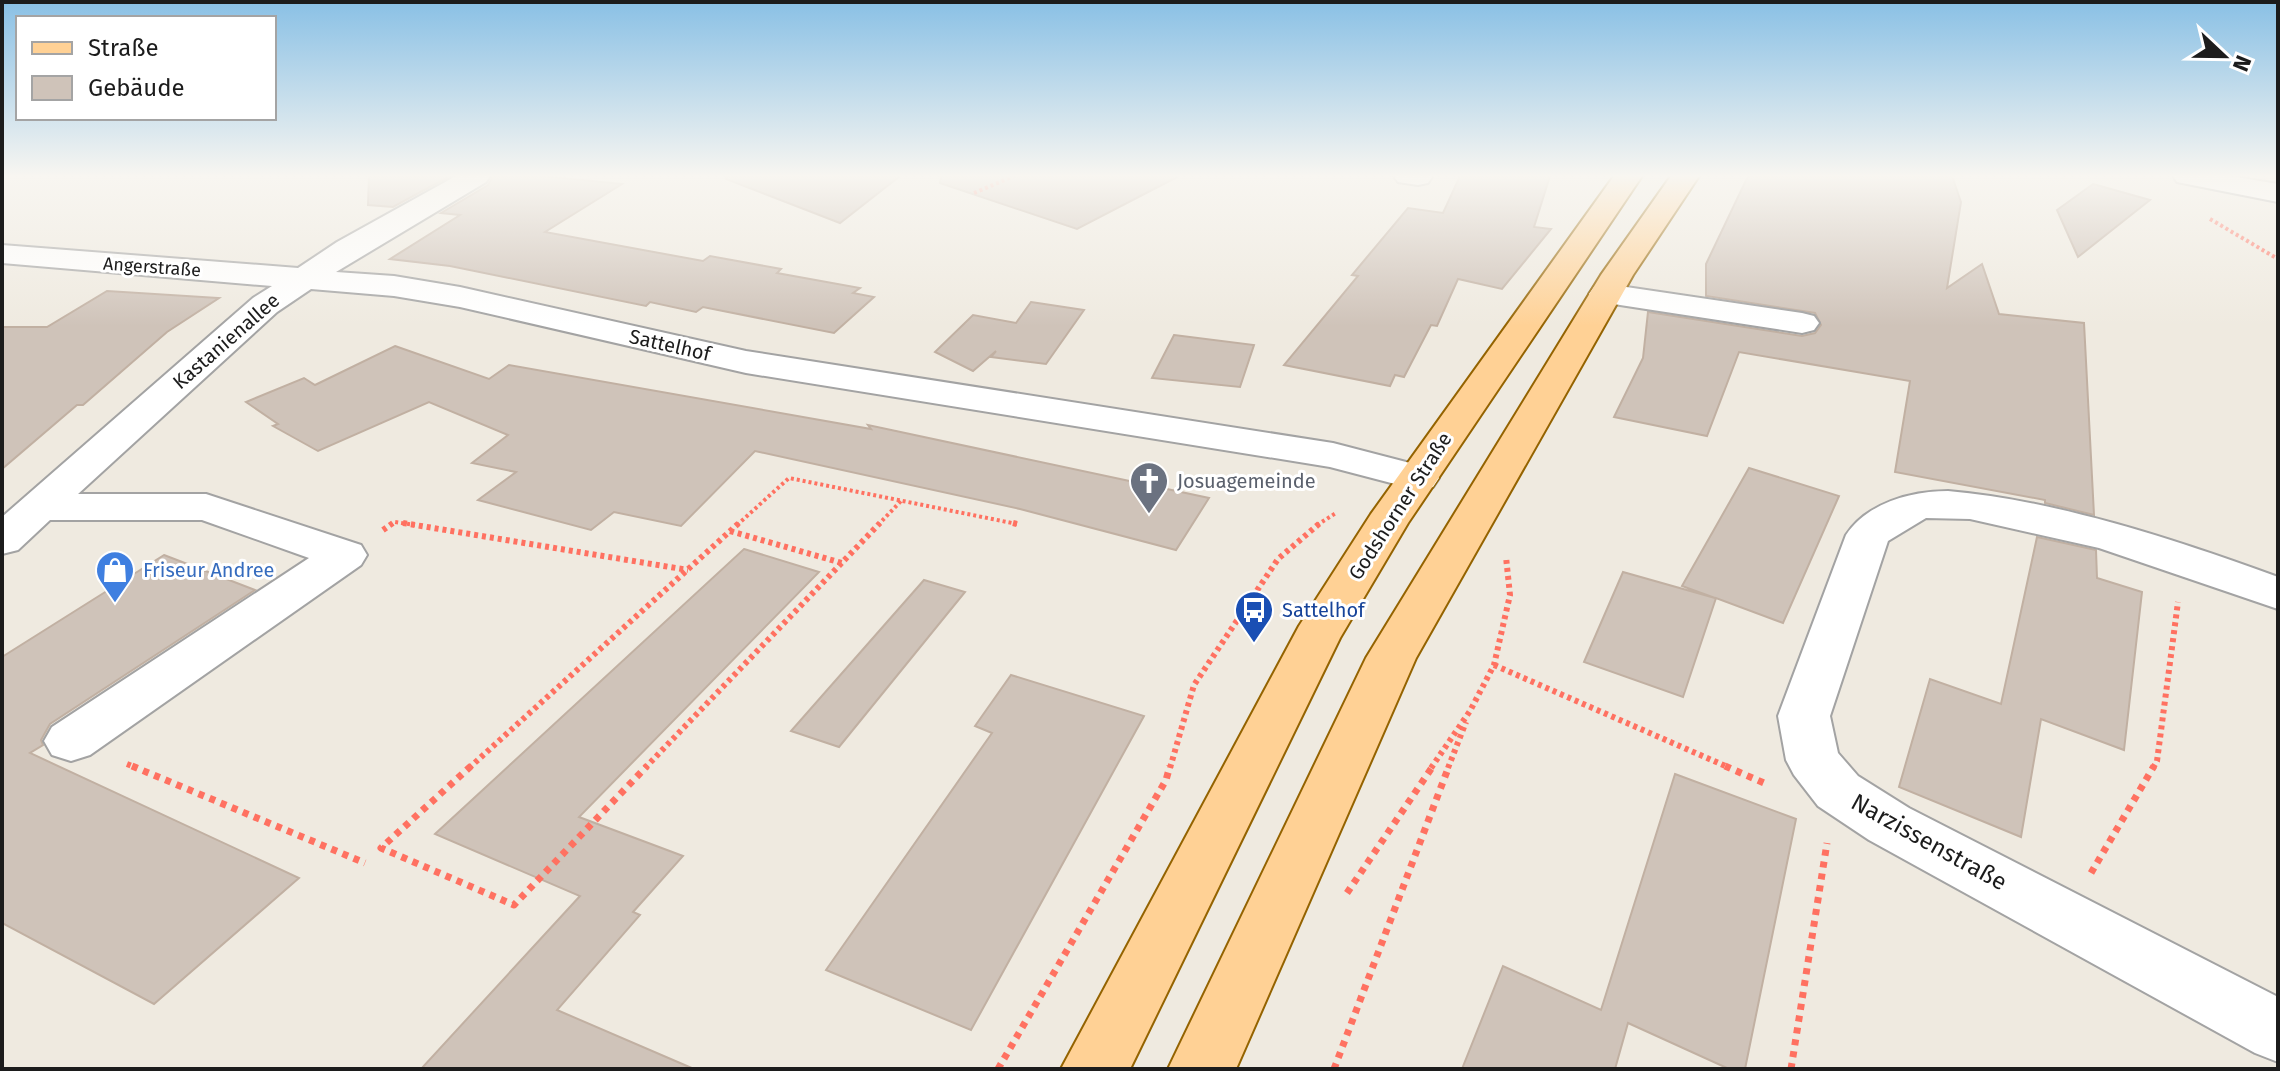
<svg xmlns="http://www.w3.org/2000/svg" width="2280" height="1071" viewBox="0 0 2280 1071" font-family="'Fira Sans',sans-serif">
<style>
.building{fill:#cfc3b9;stroke:#c1b0a2;stroke-width:2}
.lines{fill:none;stroke-linecap:round;stroke-linejoin:round}
.minor-casing{stroke:#a3a3a3;stroke-width:4}
.major-casing{stroke:#946300;stroke-width:4}
.path-far2{stroke:#ff7161;stroke-width:4;stroke-dasharray:3 3;stroke-linecap:butt}
.path-far1{stroke:#ff7161;stroke-width:6;stroke-dasharray:4 4;stroke-linecap:butt}
.path{stroke:#ff7161;stroke-width:7;stroke-dasharray:6 6;stroke-linecap:butt}
.minor{fill:#fff;fill-rule:evenodd}
.major{fill:#ffd195;fill-rule:evenodd}
.labels{text-anchor:middle;stroke-width:6;stroke-linejoin:round;paint-order:stroke}
.far-street-label{font-size:18px;fill:#1c1c1c;stroke:#fff}
.street-label{font-size:20px;fill:#1c1c1c;stroke:#fff}
.worship-label{font-size:20px;fill:#5b616d;stroke:#fff;text-anchor:start}
.shop-label{font-size:20px;fill:#366cbe;stroke:#fff;text-anchor:start}
.transit-label{font-size:20px;fill:#164399;stroke:#fff;text-anchor:start}
.near-street-label{font-size:24px;fill:#1c1c1c;stroke:#fff}
</style>
<rect width="100%" height="100%" fill="#efeae0"/>
<!-- building -->
<g class="building">
<polygon points="369,176 450,176 393,207 368,205"/>
<polygon points="493,176 542,176 622,184 545,232 703,261 710,256 781,269 777,273 860,288 853,293 874,297 834,333 703,307 696,312 650,302 646,306 450,266 390,259 460,215 441,213 488,185"/>
<polygon points="727,176 900,176 840,223 726,179"/>
<polygon points="941,176 1179,176 1077,229 940,183"/>
<polygon points="1460,176 1550,176 1534,227 1551,229 1502,289 1458,279 1437,326 1431,325 1404,377 1395,375 1390,386 1284,365 1358,276 1352,275 1408,208 1443,213"/>
<polygon points="1748,176 1952,176 1961,202 1947,288 1982,264 1999,314 2084,323 2094,515 2045,503 2045,500 1895,472 1910,381 1739,352 1707,436 1614,417 1643,358 1648,312 1802,336 1815,333 1821,325 1815,313 1706,296 1706,264"/>
<polygon points="2093,184 2150,200 2078,257 2057,210"/>
<polygon points="107,291 219,298 167,332 83,405 77,405 2,469 2,327 47,327"/>
<polygon points="1031,302 1084,310 1046,364 991,357 996,351 973,371 935,352 973,315 1016,323"/>
<polygon points="1174,335 1254,345 1240,387 1152,378"/>
<polygon points="395,346 489,379 509,365 871,429 868,425 1209,498 1176,550 1020,509 755,451 681,526 614,512 591,530 478,500 516,472 472,463 508,435 429,402 318,451 273,426 278,424 246,402 304,378 315,385"/>
<polygon points="1749,468 1839,496 1783,623 1716,598 1683,697 1584,662 1623,572 1715,598 1682,586"/>
<polygon points="2037,537 2096,550 2097,578 2142,592 2124,750 2041,719 2021,837 1899,787 1930,679 2001,704"/>
<polygon points="744,549 819,572 579,817 683,856 633,912 640,915 557,1010 694,1069 421,1069 580,896 435,834"/>
<polygon points="164,555 255,590 50,724 41,740 43,745 30,753 299,878 154,1004 2,923 2,657"/>
<polygon points="924,580 965,592 839,747 791,731"/>
<polygon points="1011,675 1144,716 971,1030 826,970 992,733 975,726"/>
<polygon points="1675,774 1796,819 1745,1069 1729,1069 1628,1023 1615,1069 1462,1069 1503,966 1601,1010"/>
</g>
<g class="lines">
<defs>
<g id="minor">
<polygon points="456,176 490,176 486,182 336,272 394,276 460,287 746,351 1333,443 1433,469 1439,478 1433,487 1418,490 1330,467 746,373 460,307 394,296 311,289 277,312 78,494 206,494 361,545 367,555 361,565 90,755 71,761 52,755 44,741 52,727 309,558 202,520 50,520 18,550 2,554 2,517 253,298 272,286 2,263 2,245 298,268 337,242"/>
<polygon points="1394,176 1431,176 1432,177 1428,183 1418,185 1398,182"/>
<polygon points="2173,176 2230,176 2278,184 2278,202 2187,184 2177,182"/>
<polygon points="1606,284 1802,313 1814,316 1819,323 1814,330 1802,333 1594,301 1589,294 1594,287"/>
<path d="M1948 491C2055 500 2177 540 2278 577V609L2099 548 1970 519 1926 518 1888 541 1830 716 1838 753 1858 776 1909 808 2278 997V1062L2255 1053 1869 840 1818 806 1794 775 1786 760 1778 716 1846 535C1867 503 1911 491 1948 491Z"/>
</g>
<g id="major">
<polygon points="1614,176 1642,176 1408,523 1340,638 1130,1069 1061,1069 1299,626 1371,514"/>
<polygon points="1671,176 1699,176 1633,275 1416,658 1236,1069 1168,1069 1366,658 1601,275"/>
</g>
</defs>
<!-- minor casing -->
<use href="#minor" class="minor-casing"/>
<!-- major casing -->
<use href="#major" class="major-casing"/>
<!-- path-far2 -->
<g class="path-far2">
<polyline points="974,193 1014,176"/>
<polyline points="2210,219 2278,259"/>
<polyline points="390,525 395,522 415,525"/>
<polyline points="737,525 789,478 1017,524"/>
<polyline points="878,525 901,501"/>
<polyline points="1317,525 1336,513"/>
</g>
<!-- path-far1 -->
<g class="path-far1">
<polyline points="403,523 688,570"/>
<polyline points="1013,523 1017,524"/>
<polyline points="383,530 393,523"/>
<polyline points="730,531 842,563"/>
<polyline points="1494,665 1730,768"/>
<polyline points="127,764 137,768"/>
<polyline points="469,768 739,523"/>
<polyline points="645,768 880,523"/>
<polyline points="1170,768 1194,685 1278,559 1320,523"/>
<polyline points="1431,768 1470,711 1494,665 1510,595 1506,557"/>
<polyline points="1448,768 1466,722"/>
<polyline points="2153,768 2157,761 2178,602"/>
</g>
<!-- path -->
<g class="path">
<polyline points="132,766 365,863"/>
<polyline points="471,766 381,848 514,905 647,766"/>
<polyline points="1725,766 1764,783"/>
<polyline points="2091,873 2154,766"/>
<polyline points="1347,893 1433,766"/>
<polyline points="998,1069 1166,780 1170,766"/>
<polyline points="1334,1069 1449,766"/>
<polyline points="1791,1069 1827,843"/>
</g>
<!-- minor -->
<use href="#minor" class="minor"/>
<!-- major -->
<use href="#major" class="major"/>
</g>
<!-- sky -->
<linearGradient id="sky" x2="0" y2="1"><stop stop-color="#89c0e5"/><stop offset="0.54" stop-color="#f8f6f1"/><stop offset="1" stop-color="#f8f6f1" stop-opacity="0"/></linearGradient>
<rect width="2280" height="326" fill="url(#sky)"/>
<!-- icons -->
<defs>
<symbol id="church-pin" viewBox="-11 -11 22 30"><path d="M0 17L-7.5 6A9.5 9.5 0 1 1 7.5 6Z" fill="#6b7280" stroke="#fff"/><path d="M-1.2-6h2.4v3.5h3.3v2.4h-3.3V6h-2.4V-.1h-3.3v-2.4h3.3Z" fill="#fff"/></symbol>
<symbol id="shop-pin" viewBox="-11 -11 22 30"><path d="M0 17L-7.5 6A9.5 9.5 0 1 1 7.5 6Z" fill="#3f7fe0" stroke="#fff"/><path d="M-5-2.5h2.3a2.7 3.5 0 0 1 5.4 0H5L5.5 6h-11ZM-1.5-2.5h3a1.5 2.3 0 0 0-3 0Z" fill="#fff"/></symbol>
<symbol id="bus-pin" viewBox="-11 -11 22 30"><path d="M0 17L-7.5 6A9.5 9.5 0 1 1 7.5 6Z" fill="#1a4fb4" stroke="#fff"/><path d="M-5-6H5V4H4V6H2V4H-2V6H-4V4H-5ZM-3.5-4V0h7V-4ZM-3.5 1.2v1.5H-2V1.2ZM2 1.2v1.5H3.5V1.2Z" fill="#fff"/></symbol>
</defs>
<g fill-rule="evenodd">
<use href="#church-pin" x="1127" y="459" width="44" height="60"/>
<use href="#shop-pin" x="93" y="548" width="44" height="60"/>
<use href="#bus-pin" x="1232" y="588" width="44" height="60"/>
</g>
<g class="labels">
<!-- far-street labels -->
<g class="far-street-label">
<text transform="translate(152 267) rotate(4)" y="6">Angerstraße</text>
</g>
<!-- street labels -->
<g class="street-label">
<text transform="translate(226 341) rotate(-41)" y="7">Kastanienallee</text>
<text transform="translate(670 345) rotate(13)" y="7">Sattelhof</text>
<text transform="translate(1400 506) rotate(-57)" y="7">Godshorner Straße</text>
</g>
<!-- worship labels -->
<g class="worship-label">
<text x="1177" y="488">Josuagemeinde</text>
</g>
<!-- shop labels -->
<g class="shop-label">
<text x="143" y="577">Friseur Andree</text>
</g>
<!-- transit labels -->
<g class="transit-label">
<text x="1282" y="617">Sattelhof</text>
</g>
<!-- near-street labels -->
<g class="near-street-label">
<text transform="translate(1929 842) rotate(29)" y="8">Narzissenstraße</text>
</g>
</g>
<!-- border -->
<rect width="2280" height="1071" fill="none" stroke="#1c1c1c" stroke-width="8"/>
<!-- legend -->
<rect x="16" y="16" width="260" height="104" fill="#ffffff" stroke="#a4a4a4" stroke-width="2"/>
<rect x="32" y="42" width="40" height="12" fill="#ffd195" stroke="#a4a4a4" stroke-width="2"/>
<text x="88" y="56" font-size="24" fill="#1c1c1c">Straße</text>
<rect x="32" y="76" width="40" height="24" fill="#cfc3b9" stroke="#a4a4a4" stroke-width="2"/>
<text x="88" y="96" font-size="24" fill="#1c1c1c">Gebäude</text>
<!-- north arrow -->
<g transform="translate(2224 56) rotate(112)" stroke="#ffffff" stroke-width="6" paint-order="stroke">
<path d="M0-6L14 30L0 20L-14 30Z" fill="#1c1c1c"/>
<text y="-12" font-size="22" font-weight="bold" text-anchor="middle" fill="#1c1c1c">N</text>
</g>
</svg>
